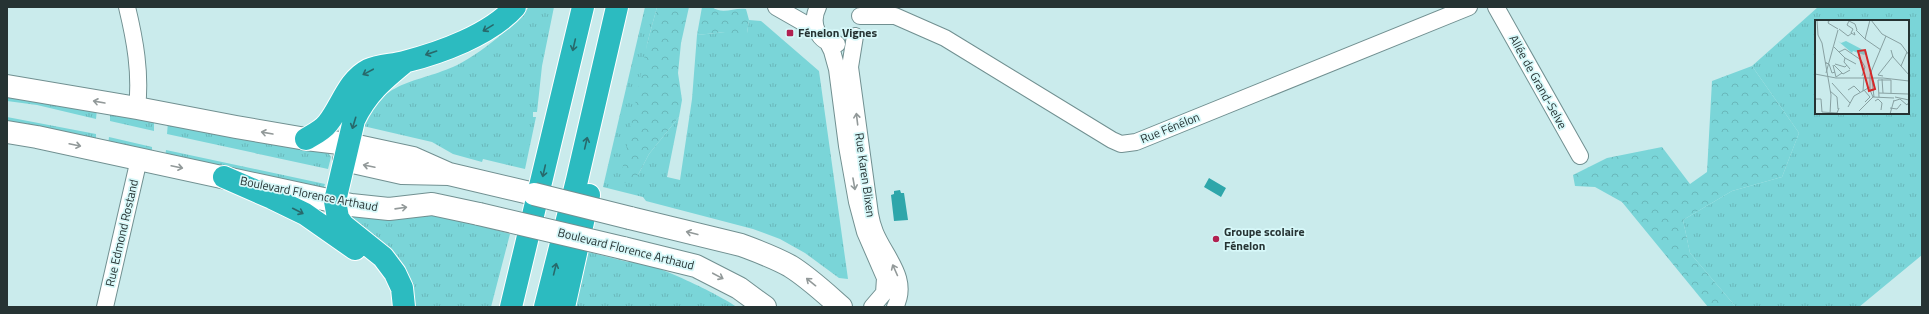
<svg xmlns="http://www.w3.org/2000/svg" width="1929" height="314" font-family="'Titillium Web',sans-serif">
<defs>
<pattern id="grass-tufts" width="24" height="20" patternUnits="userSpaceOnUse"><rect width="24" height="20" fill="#7ad5d8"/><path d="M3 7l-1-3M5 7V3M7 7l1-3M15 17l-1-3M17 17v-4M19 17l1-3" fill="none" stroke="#69b7ba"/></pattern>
<pattern id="forest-crowns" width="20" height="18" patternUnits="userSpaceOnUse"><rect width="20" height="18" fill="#7ad5d8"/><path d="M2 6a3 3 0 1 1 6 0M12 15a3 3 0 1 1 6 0" fill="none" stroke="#69b7ba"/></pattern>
</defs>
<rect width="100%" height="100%" fill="#caebec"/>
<path fill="url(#grass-tufts)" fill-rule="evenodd" d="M529,7H554L542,66L537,112H533V117H536L525,169L483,159L482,162L453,154L432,142L363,126C383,77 421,84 461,63C486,49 510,29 529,7Z
M645,7H657L647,44L638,175L649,154L679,117L667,177L680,180L692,99L697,35L725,32L747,33L749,20L761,21L819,71L848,279L839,278L805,253L780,239L753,229L646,201L643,197L603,187Z
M1818,7H1922V255L1859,307H1736L1690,253L1683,220L1732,191L1782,177L1799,133L1752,66ZM1816,21H1908V113H1816Z
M7,94L97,109L96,119L37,105L7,101Z
M110,111L154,119V131L110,121Z
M7,117L96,134V142L7,125Z
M168,122L327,151L331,157L328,169L167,134Z
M109,137L152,147V155L108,145Z
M166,150L325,184L323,190L165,158Z
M348,212L436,213L510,234L491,307H415L413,297L352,221Z
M588,252L628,262C646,258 720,295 737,307H574Z"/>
<path fill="url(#forest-crowns)" d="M657,7H689L681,43L678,73L682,100L679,117L649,154L638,175L626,183L620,181L647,44Z
M702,7H712C722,15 735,7 746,9L749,20L747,33L736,43L725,32L697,35Z
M1752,66L1799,133L1782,177L1732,191L1683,220L1690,253L1736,307H1708L1622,202L1595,187L1575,186L1573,175L1607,158L1662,147L1690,184L1707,172L1712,81Z"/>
<path fill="#2ea6aa" d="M1209,178L1226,188L1221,197L1204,187Z
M900,190L901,193H904L908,220L894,221L891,195L894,194V191Z"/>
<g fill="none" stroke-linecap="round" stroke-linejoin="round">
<g stroke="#719091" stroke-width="18">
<path id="minor" d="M127,7C135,40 141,73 137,108
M776,7L804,23L814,26
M818,7C810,23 817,43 837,44
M1496,7L1580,156
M860,16H895L945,38L1112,140L1121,144L1136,142L1469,7
M855,36L850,67L870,214C871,220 873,227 875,232C885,257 910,279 895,307
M827,41L832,51L837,69L847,146L857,202L865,232L885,278L884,293L872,307
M105,307L139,159"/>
</g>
<g stroke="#719091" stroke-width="24">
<path id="secondary" d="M7,86L137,108L236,127L306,139L348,144L413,158L449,174
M7,132L37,137L351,205L389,209L432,204L479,214
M344,160L402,173L449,174L534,194
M630,218L741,245C757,251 774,257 790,266C808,277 825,293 841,307
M623,248L696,266L739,288L765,307"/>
</g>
<g stroke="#fff" stroke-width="24">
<path id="motorway" d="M306,139C313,135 323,130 328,123C341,107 348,80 368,70C379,65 393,65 404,62C440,53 490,35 515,7
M224,177L272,198L305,214L355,249
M404,307L402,288L395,273L383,257L343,225L338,218L335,201L354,120C367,93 383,80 405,62
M511,307L583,7
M545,307L577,180L617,7
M564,307L589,195"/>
</g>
<use href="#minor" stroke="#fff" stroke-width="16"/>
<use href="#secondary" stroke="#fff" stroke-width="22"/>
<use href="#motorway" stroke="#2cbbc0" stroke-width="22"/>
<g stroke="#719091" stroke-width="24" stroke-linecap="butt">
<path id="secondary-bridge" d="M534,194L630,218
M479,214L623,248"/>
</g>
<use href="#secondary-bridge" stroke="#fff" stroke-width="22"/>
</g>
<defs><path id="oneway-shaft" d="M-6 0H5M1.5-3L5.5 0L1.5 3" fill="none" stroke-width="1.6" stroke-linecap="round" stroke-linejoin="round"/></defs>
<g stroke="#28696b">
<use href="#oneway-shaft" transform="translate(488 28) rotate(149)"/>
<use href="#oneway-shaft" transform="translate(574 45) rotate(103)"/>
<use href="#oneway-shaft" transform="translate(431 53) rotate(161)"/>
<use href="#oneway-shaft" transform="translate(368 72) rotate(152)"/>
<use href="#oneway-shaft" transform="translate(354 123) rotate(107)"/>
<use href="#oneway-shaft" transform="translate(586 143) rotate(-77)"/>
<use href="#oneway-shaft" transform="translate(544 171) rotate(103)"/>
<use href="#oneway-shaft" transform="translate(298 211) rotate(27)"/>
<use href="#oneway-shaft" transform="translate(555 269) rotate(-76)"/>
</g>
<g stroke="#929999">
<use href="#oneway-shaft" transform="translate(99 102) rotate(-170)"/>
<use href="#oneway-shaft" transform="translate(857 119) rotate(-97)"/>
<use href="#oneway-shaft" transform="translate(267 133) rotate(-170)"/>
<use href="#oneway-shaft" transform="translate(75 145) rotate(12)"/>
<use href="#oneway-shaft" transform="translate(369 166) rotate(-168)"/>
<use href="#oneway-shaft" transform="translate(177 167) rotate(12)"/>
<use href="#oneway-shaft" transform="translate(854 184) rotate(80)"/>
<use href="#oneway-shaft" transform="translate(401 208) rotate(-8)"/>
<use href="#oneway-shaft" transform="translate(692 233) rotate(-166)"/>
<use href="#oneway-shaft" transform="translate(895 270) rotate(-114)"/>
<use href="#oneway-shaft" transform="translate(718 276) rotate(28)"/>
<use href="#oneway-shaft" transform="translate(811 282) rotate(-141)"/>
</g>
<g fill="#b12150" stroke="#d7f8f9" stroke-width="1.5">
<rect x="786" y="29" width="8" height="8" rx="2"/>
<circle cx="1216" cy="239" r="4"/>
</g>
<g text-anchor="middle" stroke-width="3.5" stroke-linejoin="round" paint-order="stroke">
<g font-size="12" font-weight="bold" fill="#263333" stroke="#d7f8f9" text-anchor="start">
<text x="798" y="37">Fénelon Vignes</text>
<text x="1224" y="236">Groupe scolaire<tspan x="1224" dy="14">Fénelon</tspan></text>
</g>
<g font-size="12" fill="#263333" stroke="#d7f8f9">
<text transform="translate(1538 82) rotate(61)" y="4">Allée de Grand-Selve</text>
<text transform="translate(1170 128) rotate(-22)" y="4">Rue Fénélon</text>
<text transform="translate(865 175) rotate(82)" y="4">Rue Karen Blixen</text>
<text transform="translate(309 194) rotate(11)" y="4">Boulevard Florence Arthaud</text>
<text transform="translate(122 233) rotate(-77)" y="4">Rue Edmond Rostand</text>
<text transform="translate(626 249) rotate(14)" y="4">Boulevard Florence Arthaud</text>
</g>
</g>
<g transform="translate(1815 20)">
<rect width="94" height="94" fill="#caebec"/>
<path d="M23,21L26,23L31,21L52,32L49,35L38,31L37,33Z" fill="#7ad5d8"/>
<path fill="none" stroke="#88a1a2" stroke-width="1" d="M2,0L3,15L7,23M9,0L14,1L13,3L23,9M56,0L67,14L86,24L94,35M24,9L33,16L37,13M41,10L50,19M39,12L40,15L36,13L38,9L32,5L34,1L40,4L42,10M50,19L55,0M50,19L66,30M7,23L16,75L15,94M19,27L30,38L29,42L35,49M76,30L78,37L94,55M24,32L30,29L46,40L50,47L47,56M30,38L41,44M13,44L12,43H10H12L13,44H14L17,53L20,52M20,44L30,47L32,45M18,45L21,57L27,53M19,45L28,54L35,50M86,46L92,32M56,52L71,16M11,53L23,10M0,54L21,58H68L94,61M68,56L63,55L78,36M67,59L68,73M17,63L35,83M33,70L39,66L45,72M49,70L55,77L50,82M15,71L22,77L23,89M48,71L49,57M64,73L93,74M58,77L55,70V54L56,51L59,77M58,77L79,78M64,77L63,60H76V73M80,77L94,80M0,79H6L7,92M60,81L63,79L67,83L66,90M79,81L85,79L92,85L94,82M33,87L39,76L55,67M75,88L82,89L86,84M44,91L59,76M7,92L22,93L24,88M75,94L79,80"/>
<path fill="#d62828" fill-opacity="0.15" stroke="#d62828" stroke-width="2" d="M50,30L60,69L54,71L43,31Z"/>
<rect width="94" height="94" fill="none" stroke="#263333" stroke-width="2"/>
</g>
<rect width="1929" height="314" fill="none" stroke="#263333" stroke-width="16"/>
</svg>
